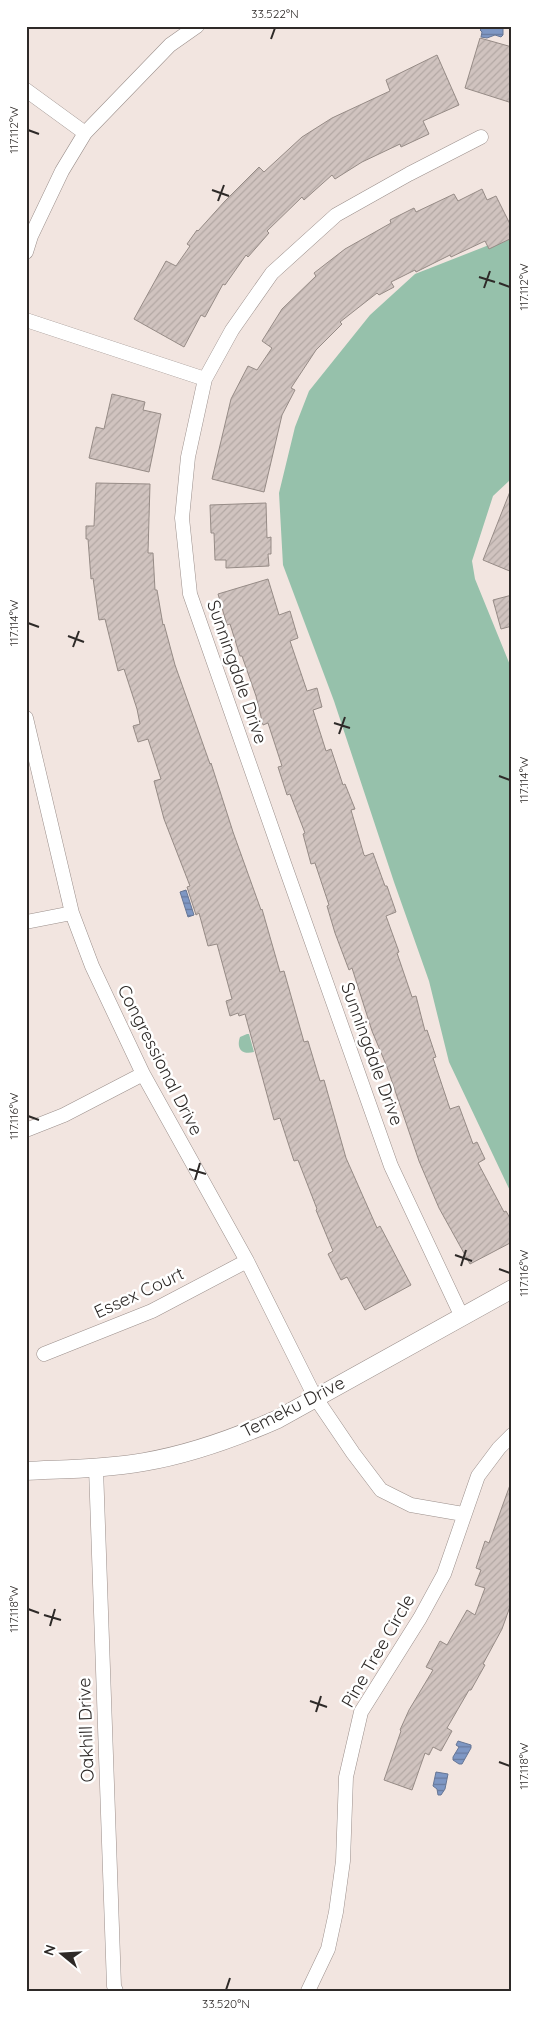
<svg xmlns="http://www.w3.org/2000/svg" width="538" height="2017" font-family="Quicksand,sans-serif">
<defs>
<pattern id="water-rules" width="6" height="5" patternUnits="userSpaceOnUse" patternTransform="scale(1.25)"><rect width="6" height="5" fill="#7e97c4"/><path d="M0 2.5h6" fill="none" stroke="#687b9f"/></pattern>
<pattern id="building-hatch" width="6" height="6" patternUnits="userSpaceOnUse" patternTransform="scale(1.25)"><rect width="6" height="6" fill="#d0c3bf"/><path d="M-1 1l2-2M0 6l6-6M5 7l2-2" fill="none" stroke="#b3a8a4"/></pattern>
</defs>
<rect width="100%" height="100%" fill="#f2e5e0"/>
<path fill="#96c1ab" d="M512,236V478L493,496L472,561L475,579L512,670V1195L449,1062L429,981L394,882L334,701L283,565L279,493L295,427L309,391L370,315L415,274Z
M247,1034H249L254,1052C242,1055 236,1049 240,1037Z"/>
<path fill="url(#water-rules)" stroke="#667695" d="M487,26H503V35L501,37L495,35L487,38L481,37L482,32L480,30L483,27L486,28Z
M186,890L194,915L188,917L180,892Z
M458,1741L471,1745V1748L462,1764H459L453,1760V1757L459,1747L456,1745Z
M436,1772L448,1774L445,1789L441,1795H438L437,1789L433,1786Z"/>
<path fill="url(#building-hatch)" stroke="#968b86" d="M480,38L512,47V103L465,88Z
M437,55L459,105L423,121L429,134L401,147L400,144L362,162L335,179L332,175L304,200L302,197L267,231L269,233L248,257L246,255L225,285L223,284L205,317L201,315L184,347L134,319L166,261L176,266L190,246L187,244L197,230L198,231L225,201L259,167L264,172L302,137L332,118L390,91L386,80Z
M482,189L487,200L496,196L512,228V238L489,249L485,241L451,257L450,255L416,272L415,270L391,282L394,287L379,295L377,293L340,322L342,324L316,350L291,388L295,390L282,415L264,492L212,479L231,399L248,366L257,370L272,348L262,341L282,309L316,276L314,273L345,249L391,223L390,220L414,208L416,212L454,194L458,201Z
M112,394L145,402L143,410L161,414L149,472L89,458L96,427L104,429Z
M96,483L150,484L148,553H153L155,590H157L163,625L164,624L175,665L210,764L211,763L233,832L261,910L262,909L280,972L284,971L304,1042L308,1041L320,1081L324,1080L346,1158L377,1228L380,1226L411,1285L365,1310L347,1277L341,1280L328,1254L333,1251L316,1210L317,1209L298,1160L294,1161L280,1118L274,1120L245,1014L239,1016L238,1013L230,1016L226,1001L232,999L217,944L208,946L199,913L196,915L187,887L190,886L164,819L154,781L161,779L148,739L138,742L133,726L140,724L137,709L124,669L118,671L105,619L99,620L93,578L91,579L88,539H86V526H94Z
M511,489H512V572L483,560Z
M266,503L267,538L271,537V554H268L269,566L226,568V560H215L214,533H211L210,505Z
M268,579L279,615L290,611L298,638L290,641L307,691L317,688L322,707L313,710L326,751L331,749L343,785L345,784L355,809L351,810L364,855L365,856L373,853L385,886H387L396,912L386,916L399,952L397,953L412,997L416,996L425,1031L427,1030L436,1057L433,1058L450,1109L459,1106L473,1144L477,1142L485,1159L478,1163L504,1212L506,1211L512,1222V1242L470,1264L439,1208L419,1161L387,1067L372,1031L352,968L349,970L335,933L327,906L329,905L315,863L311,864L303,834L305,833L290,794L287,795L278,767L282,766L268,723L263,725L256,696L242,656H240L230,624L227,625L218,594Z
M512,595V626L501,629L493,600Z
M510,1485L512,1486V1601L502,1629L483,1664L485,1665L471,1690H469L447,1728L452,1731L441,1751L433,1747L429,1755L425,1753L412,1790L384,1780L401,1731L400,1730L409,1710L433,1670L426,1667L440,1641L447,1645L467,1610L475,1615L485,1588L475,1585L481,1570L476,1568L485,1541L489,1543Z"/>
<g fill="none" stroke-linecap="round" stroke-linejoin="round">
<g stroke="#9b8f8b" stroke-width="15">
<path id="minor" d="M26,90L85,133
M26,252L31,236L62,171L85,133L170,45L197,26
M26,320L205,379
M26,718L72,913L92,966L143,1074L247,1261L315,1397L353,1453L381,1490L411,1505L463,1514
M26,922L72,913
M26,1130L64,1115L143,1074
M462,1317L391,1166L285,866L190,594L182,518L188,457L205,379L232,330L272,273L336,215L409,174L481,137
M44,1354L152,1311L247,1261
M96,1468L114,1986L116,1991
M308,1991L328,1949L336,1912L343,1861L346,1777L361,1712L420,1618L444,1574L478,1476L499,1448L512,1435"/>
</g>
<g stroke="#9b8f8b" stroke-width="19">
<path id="tertiary" d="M26,1471C65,1469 105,1469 144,1462C191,1454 235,1438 278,1419L512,1289"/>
</g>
<use href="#minor" stroke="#fff" stroke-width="14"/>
<use href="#tertiary" stroke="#fff" stroke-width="18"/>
</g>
<path fill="none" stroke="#2e2a28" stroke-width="2" d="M271,39L275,28M28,130L39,134M212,190L229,196M218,201L224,185M479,277L495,282M499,283L510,287M484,288L490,271M28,623L39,627M68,636L84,642M73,647L79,631M334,723L350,728M339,734L345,717M499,776L510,780M28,1116L39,1120M189,1169L206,1174M195,1180L200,1163M455,1255L472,1261M461,1266L466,1250M499,1269L510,1273M28,1609L39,1613M44,1615L61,1620M50,1626L55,1609M310,1701L327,1707M316,1712L321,1696M499,1762L510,1766M226,1990L230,1978"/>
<g text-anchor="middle" stroke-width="5" stroke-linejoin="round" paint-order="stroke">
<g font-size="18" fill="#2e2a28" stroke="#fff">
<text transform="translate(237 672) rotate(71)" y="6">Sunningdale Drive</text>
<text transform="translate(372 1054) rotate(70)" y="6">Sunningdale Drive</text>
<text transform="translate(160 1060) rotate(63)" y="6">Congressional Drive</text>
<text transform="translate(139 1293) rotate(-25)" y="6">Essex Court</text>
<text transform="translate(293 1407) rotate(-27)" y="6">Temeku Drive</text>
<text transform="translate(378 1651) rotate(-60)" y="6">Pine Tree Circle</text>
<text transform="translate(86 1730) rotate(-92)" y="6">Oakhill Drive</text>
</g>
</g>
<rect width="538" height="2017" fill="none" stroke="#ffffff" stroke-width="55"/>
<g transform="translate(62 1954) rotate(288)" stroke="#ffffff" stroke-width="4" paint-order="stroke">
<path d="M0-4L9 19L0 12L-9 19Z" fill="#2e2a28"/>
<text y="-8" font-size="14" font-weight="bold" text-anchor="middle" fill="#2e2a28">N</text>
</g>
<rect x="28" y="28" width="482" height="1962" fill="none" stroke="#2e2a28" stroke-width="2"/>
<g font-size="12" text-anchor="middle" fill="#2e2a28">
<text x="275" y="18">33.522°N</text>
<text transform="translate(14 130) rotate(-90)" y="4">117.112°W</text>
<text transform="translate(524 287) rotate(-90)" y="4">117.112°W</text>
<text transform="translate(14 623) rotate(-90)" y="4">117.114°W</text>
<text transform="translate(524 780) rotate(-90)" y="4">117.114°W</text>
<text transform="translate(14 1116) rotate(-90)" y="4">117.116°W</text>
<text transform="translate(524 1273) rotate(-90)" y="4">117.116°W</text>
<text transform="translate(14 1609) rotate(-90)" y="4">117.118°W</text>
<text transform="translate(524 1766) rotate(-90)" y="4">117.118°W</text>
<text x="226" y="2008">33.520°N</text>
</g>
</svg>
